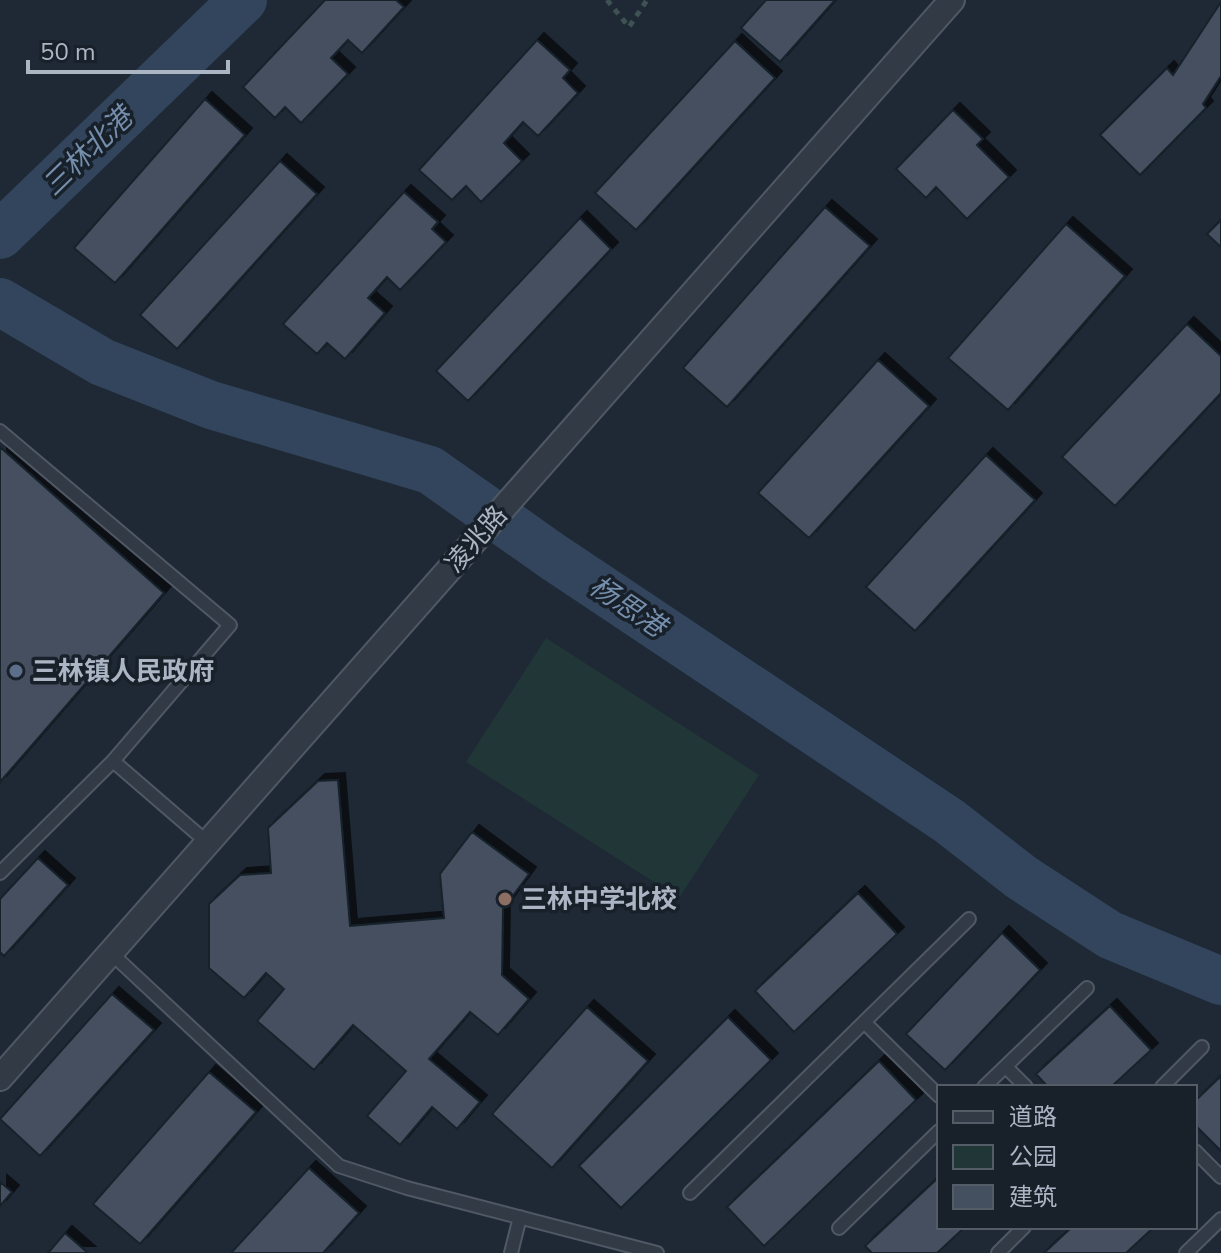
<svg xmlns="http://www.w3.org/2000/svg" width="1221" height="1253" font-family="'Nunito Sans','Noto Sans SC',sans-serif">
<defs>
<filter id="shadow"><feDropShadow dx="7" dy="-7" stdDeviation="0" flood-color="#0009"/></filter>
</defs>
<rect width="100%" height="100%" fill="#1f2935"/>
<path fill="#213637" d="M546,638L759,775L679,898L466,762Z"/>
<g fill="none" stroke-linecap="round" stroke-linejoin="round">
<path stroke="#32455c" stroke-width="48" d="M0,235L243,0
M0,302L102,362L211,405L430,470L552,556L949,821L1021,877L1110,935L1221,981"/>
</g>
<path fill="#44505f" stroke="#19222c" stroke-width="2" filter="url(#shadow)" d="M325,0H396L404,7L362,53L348,40L331,58L348,74L301,123L285,107L275,118L243,87Z
M766,0H835L780,62L741,28Z
M1221,2V76L1203,104L1206,108L1140,175L1100,135L1167,68L1173,75Z
M537,40L570,70L563,78L578,93L538,136L523,122L504,143L522,161L481,202L466,186L452,200L419,170Z
M735,41L775,78L636,230L595,193Z
M205,99L245,135L115,283L74,248Z
M953,110L983,139L977,145L1009,177L967,219L936,187L926,198L896,169Z
M280,161L317,194L177,349L140,315Z
M404,192L438,222L432,229L446,242L400,290L387,277L368,298L385,313L345,359L327,343L317,354L283,324Z
M825,207L870,246L727,407L683,368Z
M580,218L611,249L468,401L436,371Z
M1221,220V247L1207,234Z
M1066,224L1125,276L1008,410L948,358Z
M1187,324L1221,356V393L1115,506L1062,457Z
M878,360L929,406L809,538L758,493Z
M0,447L164,593L0,782Z
M986,455L1035,500L915,631L866,587Z
M338,780L350,926L444,918L440,874L472,832L529,874L503,909L502,975L529,999L498,1035L470,1012L429,1059L480,1102L457,1129L432,1107L400,1145L367,1116L406,1071L353,1025L314,1070L257,1021L284,989L266,973L244,998L209,968V904L240,875L271,873L268,828L318,781Z
M38,858L68,885L4,956L0,952V899Z
M858,893L897,934L794,1032L755,991Z
M1002,933L1040,970L945,1070L906,1034Z
M112,994L154,1030L40,1156L0,1119Z
M1110,1006L1151,1050L1111,1087H1048L1036,1074Z
M587,1007L648,1061L552,1168L492,1114Z
M728,1017L771,1060L621,1208L579,1166Z
M879,1061L916,1100L764,1246L727,1207Z
M209,1072L256,1112L140,1244L93,1204Z
M1221,1076V1151L1195,1125V1101Z
M309,1168L359,1213L323,1253H231Z
M939,1177V1227H965L937,1253H872L865,1246Z
M0,1182L12,1192L0,1206Z
M1072,1227H1154L1126,1253H1044Z
M65,1233L88,1253H48Z"/>
<g fill="none" stroke-linecap="round" stroke-linejoin="round">
<g stroke="#4f5864" stroke-width="16">
<path id="service" d="M0,431L230,625L113,761L0,873
M113,761L208,843
M111,953L339,1166L407,1188L657,1253
M864,1022L939,1096
M1006,1067L1026,1087
M984,1087L1087,988
M1162,1087L1202,1047
M1195,1151L1221,1177
M690,1193L969,919
M839,1228L939,1131
M511,1253L520,1217
M998,1253L1024,1227
M1186,1253L1221,1219"/>
</g>
<g stroke="#4f5864" stroke-width="28">
<path id="minor" d="M0,1078L952,0"/>
</g>
<path stroke="#3e5153" stroke-width="5" stroke-dasharray="6 6" stroke-linecap="butt" d="M607,0L629,27L647,0"/>
<use href="#service" stroke="#323b45" stroke-width="12"/>
<use href="#minor" stroke="#323b45" stroke-width="24"/>
</g>
<circle fill="#5c6f8a" stroke="#18202a" stroke-width="3" cx="16" cy="671" r="8"/>
<circle fill="#8d6e63" stroke="#18202a" stroke-width="3" cx="505" cy="899" r="8"/>
<g text-anchor="middle" stroke-width="7" stroke-linejoin="round" paint-order="stroke">
<g font-size="26" fill="#abb5c3" stroke="#18202a">
<text transform="translate(476 539) rotate(-49)" y="9">凌兆路</text>
</g>
<g font-size="26" font-weight="bold" fill="#abb5c3" stroke="#18202a" text-anchor="start">
<text x="32" y="680">三林镇人民政府</text>
<text x="521" y="908">三林中学北校</text>
</g>
<g font-size="28" font-style="italic" fill="#748eac" stroke="#18202a">
<text transform="translate(87 151) rotate(-44)" y="10">三林北港</text>
<text transform="translate(628 606) rotate(34)" y="10">杨思港</text>
</g>
</g>
<rect x="937" y="1085" width="260" height="144" fill="#18202a" stroke="#535c67" stroke-width="2"/>
<rect x="953" y="1111" width="40" height="12" fill="#323b45" stroke="#535c67" stroke-width="2"/>
<text x="1009" y="1125" font-size="24" fill="#abb5c3">道路</text>
<rect x="953" y="1145" width="40" height="24" fill="#213637" stroke="#535c67" stroke-width="2"/>
<text x="1009" y="1165" font-size="24" fill="#abb5c3">公园</text>
<rect x="953" y="1185" width="40" height="24" fill="#44505f" stroke="#535c67" stroke-width="2"/>
<text x="1009" y="1205" font-size="24" fill="#abb5c3">建筑</text>
<path d="M28 60v12h200v-12" fill="none" stroke="#abb5c3" stroke-width="4"/>
<text x="40" y="60" font-size="24" fill="#abb5c3" stroke="#18202a" stroke-width="6" paint-order="stroke">50 m</text>
</svg>
